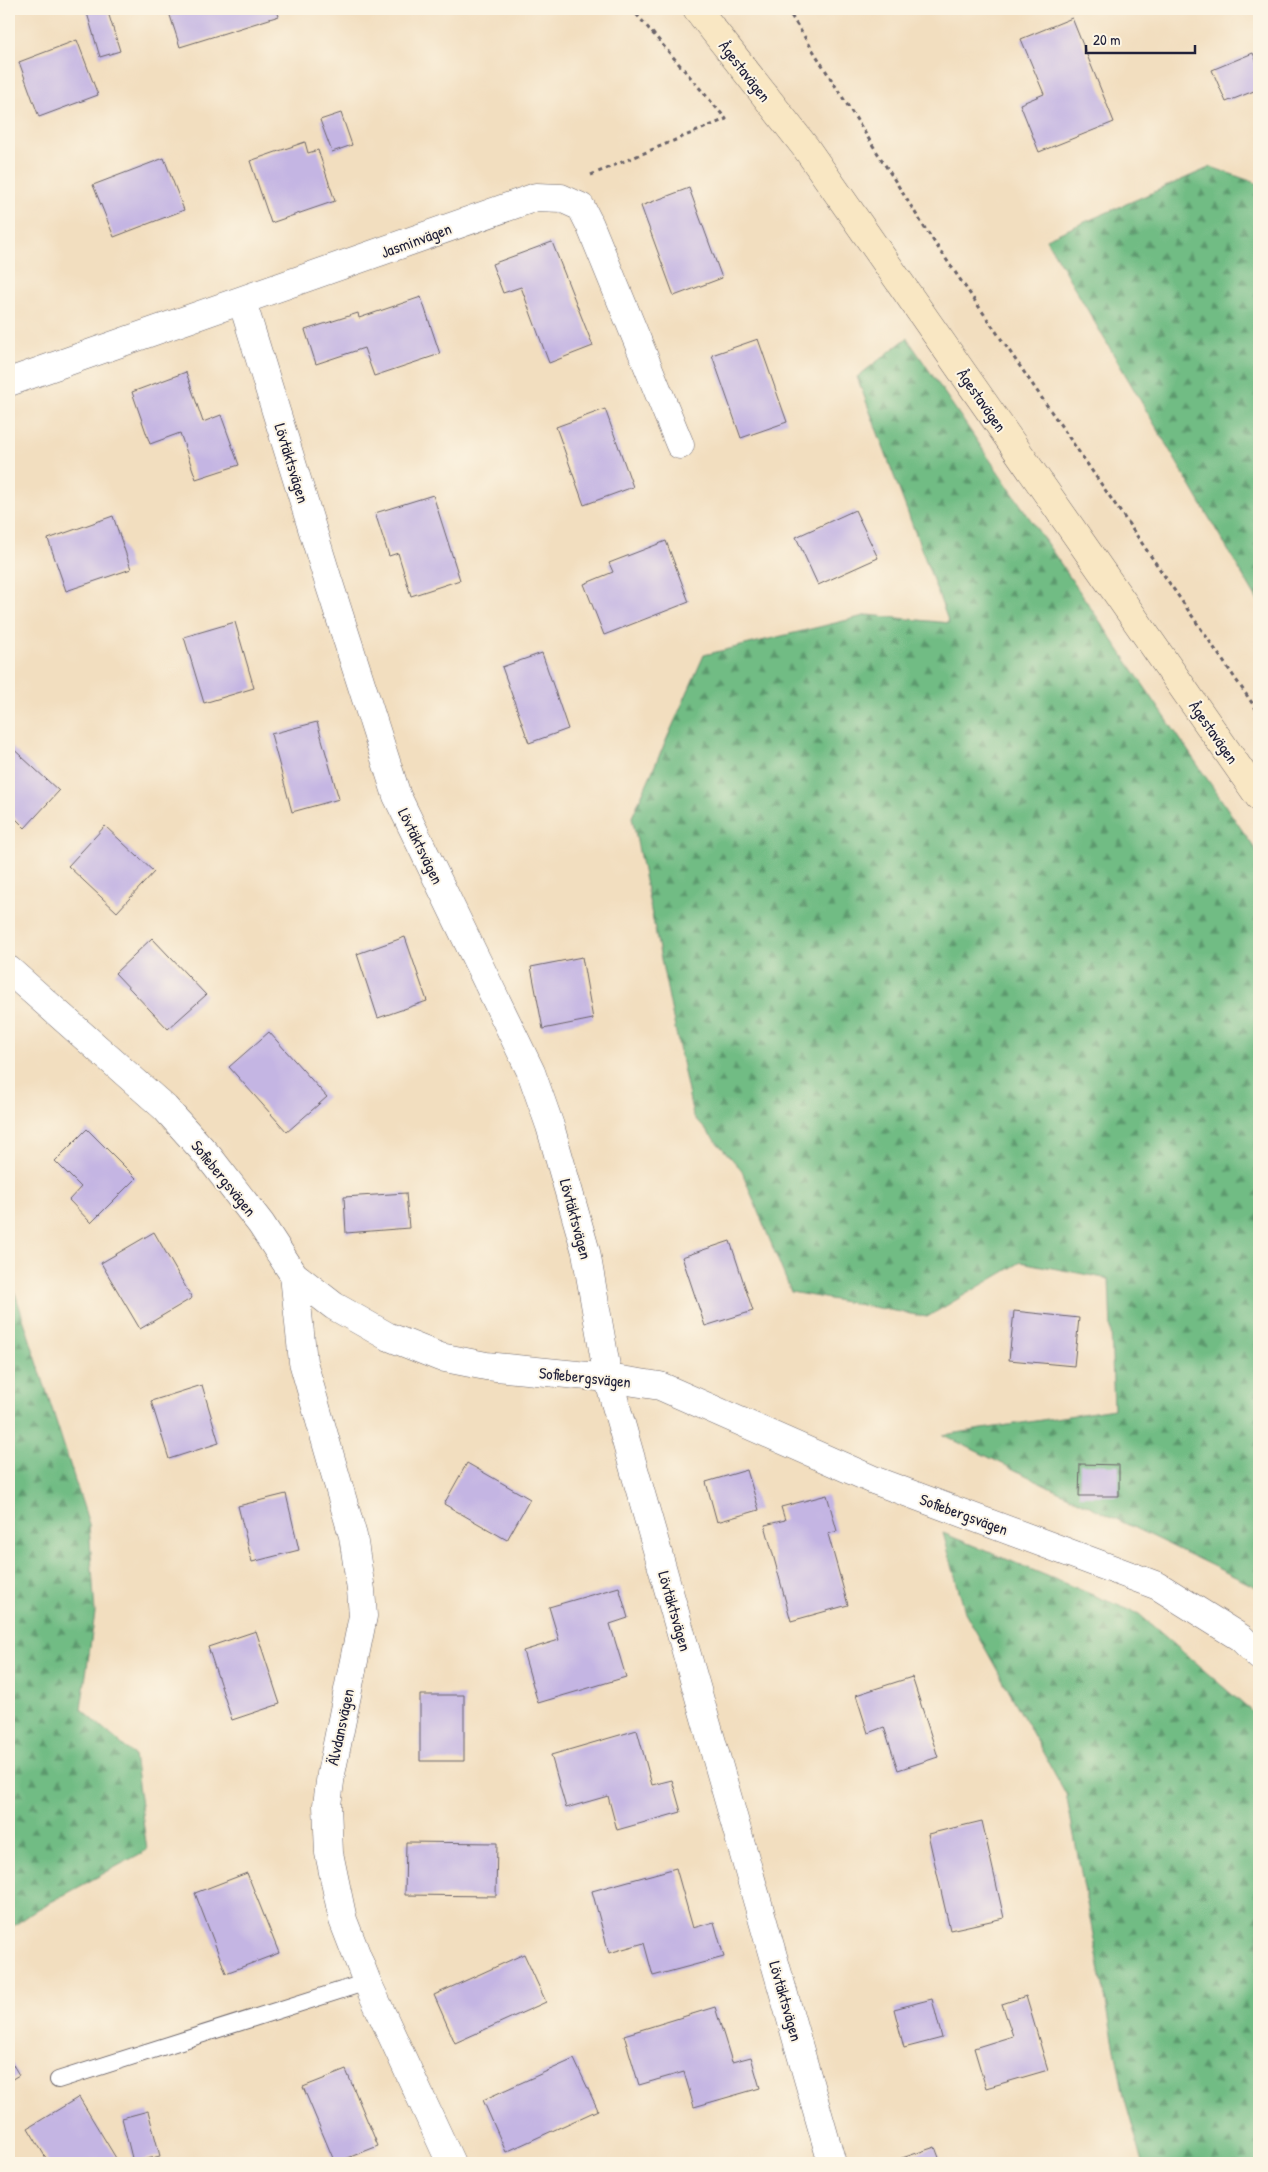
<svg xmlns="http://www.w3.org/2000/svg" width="1268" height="2172" font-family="'Patrick Hand',sans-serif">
<defs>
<pattern id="forest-firs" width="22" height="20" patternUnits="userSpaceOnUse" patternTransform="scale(1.25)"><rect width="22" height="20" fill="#71bc84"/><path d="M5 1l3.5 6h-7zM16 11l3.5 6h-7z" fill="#5c986d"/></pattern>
</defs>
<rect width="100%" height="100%" fill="#fcf5e5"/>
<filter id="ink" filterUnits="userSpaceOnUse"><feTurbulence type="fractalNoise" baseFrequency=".02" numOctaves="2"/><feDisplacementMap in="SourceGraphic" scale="10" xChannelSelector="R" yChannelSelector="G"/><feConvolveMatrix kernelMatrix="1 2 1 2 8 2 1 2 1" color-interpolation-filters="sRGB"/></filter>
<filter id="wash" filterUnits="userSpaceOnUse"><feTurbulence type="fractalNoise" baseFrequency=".0096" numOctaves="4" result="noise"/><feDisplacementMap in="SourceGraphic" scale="20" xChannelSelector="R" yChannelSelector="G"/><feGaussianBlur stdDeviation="1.12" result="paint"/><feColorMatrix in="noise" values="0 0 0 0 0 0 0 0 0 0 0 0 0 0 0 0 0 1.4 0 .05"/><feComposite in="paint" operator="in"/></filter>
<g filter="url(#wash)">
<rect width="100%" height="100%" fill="#f2debf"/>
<path fill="url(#forest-firs)" stroke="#4a6f60" d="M1211,167L1259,184V603L1046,239Z
M907,338L1259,855V1591L1256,1587L943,1435L1114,1409L1109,1279L1021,1262L927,1317L791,1292L741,1169L693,1116L632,817L704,655L868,615L949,623L857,377Z
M9,1286L15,1293L89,1524L95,1613L81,1709L134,1755L147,1850L38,1909L9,1929Z
M943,1533L1139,1614L1259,1718V2163H1143L1124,2096L1066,1794L965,1612Z"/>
<g id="blocks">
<path fill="#c4b5e3" d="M100,9H107L120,51L100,57L87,13Z
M168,9H276L279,16L180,47Z
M1072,18L1114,122L1039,152L1020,104L1044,94L1021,39Z
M77,40L98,95L39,117L19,62Z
M1253,53L1259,67V89L1226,102L1212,70Z
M341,113L352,145L332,152L320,120Z
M305,142L308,153L318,150L335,201L271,223L250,161Z
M164,158L184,210L114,237L93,185Z
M689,188L722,278L674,296L641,206Z
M552,242L593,346L549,363L521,287L503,293L492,264Z
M421,297L440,354L374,376L364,348L316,364L305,330L358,313L359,318Z
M758,339L787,422L741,438L712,355Z
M186,372L203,422L221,415L239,465L196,479L180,433L150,444L132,392Z
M605,409L633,487L584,505L556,427Z
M433,495L460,580L411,596L398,553L389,556L375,513Z
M855,510L878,558L818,585L796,537Z
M113,516L131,569L66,591L48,539Z
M666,541L689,602L604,635L584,584L613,572L609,563Z
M235,622L254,688L204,703L184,637Z
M542,653L568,729L529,743L502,667Z
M317,722L339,799L292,812L271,734Z
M9,745L59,791L25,828L9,812Z
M105,826L154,872L117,912L68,866Z
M405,937L427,1001L378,1018L357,954Z
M152,938L206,995L168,1029L115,973Z
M582,957L593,1019L543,1029L531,967Z
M269,1032L327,1097L287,1132L229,1067Z
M87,1129L136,1178L91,1223L69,1200L81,1187L55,1161Z
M406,1193L409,1228L346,1233L344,1197Z
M154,1232L192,1298L140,1329L101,1263Z
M730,1241L753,1311L705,1326L682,1257Z
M1014,1311L1079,1318L1074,1366L1009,1360Z
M202,1385L219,1443L169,1459L151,1401Z
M467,1463L530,1499L507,1540L444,1504Z
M1080,1464L1119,1465V1496H1079Z
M747,1470L759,1510L717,1522L706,1482Z
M286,1494L299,1550L252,1562L238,1506Z
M827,1495L837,1531L828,1534L848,1605L791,1621L765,1525L785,1520L781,1507Z
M619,1587L628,1618L610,1624L626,1677L538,1703L523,1651L559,1640L549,1607Z
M256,1631L280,1704L232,1720L208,1647Z
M912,1677L938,1757L898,1770L884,1727L868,1733L856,1695Z
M420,1695H464V1761H420Z
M637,1730L652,1785L672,1780L681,1812L617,1830L608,1796L566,1808L551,1755Z
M982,1821L1004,1918L950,1930L928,1834Z
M406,1842L497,1843L496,1896L405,1895Z
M676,1868L693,1928L714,1922L724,1957L653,1976L644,1943L609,1953L592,1891Z
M247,1873L279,1953L226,1973L195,1893Z
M524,1954L546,2002L455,2043L434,1995Z
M1026,1996L1048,2070L986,2088L974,2048L1013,2036L1002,2004Z
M932,1999L942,2038L904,2048L894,2009Z
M715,2007L732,2062L751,2057L760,2088L694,2107L684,2072L639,2085L624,2035Z
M9,2058L19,2075L9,2081Z
M574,2059L598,2110L506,2152L483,2100Z
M346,2070L378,2146L335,2163L303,2087Z
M79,2097L119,2163H49L28,2128Z
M148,2111L160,2156L133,2162L122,2118Z
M935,2147L941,2163H887Z"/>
</g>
</g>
<g filter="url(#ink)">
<use href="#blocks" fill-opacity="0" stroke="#6b6469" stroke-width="1"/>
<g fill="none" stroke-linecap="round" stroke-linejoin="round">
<g stroke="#6b6469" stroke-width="18">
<path id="service" d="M58,2080L367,1982"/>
</g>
<g stroke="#6b6469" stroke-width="29">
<path id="minor" d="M242,301L328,580L397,796L531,1072L550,1126L586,1252L608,1378L832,2163
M9,382L536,197L561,198L581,207L590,225L680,445
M9,970L165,1108L209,1157L261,1224L294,1275L334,1306L387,1336L440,1357L486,1366L608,1378L660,1386L876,1481L1158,1586L1241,1638L1259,1656
M294,1275L303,1362L353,1536L361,1590L363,1616L331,1774L327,1805L329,1853L343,1920L367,1982L451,2163"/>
</g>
<g stroke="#6b6469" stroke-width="29">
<path id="secondary" d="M697,9L806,148L1259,797"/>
</g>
<path stroke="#6b6469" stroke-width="3" stroke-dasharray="4 4" stroke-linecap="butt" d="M787,9L926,230L1259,713
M591,175L726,119L632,9"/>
<use href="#service" stroke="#fff" stroke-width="16"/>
<use href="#minor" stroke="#fff" stroke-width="28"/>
<use href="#secondary" stroke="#f9e7c3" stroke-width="28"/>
</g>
</g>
<g text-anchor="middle" stroke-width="4" stroke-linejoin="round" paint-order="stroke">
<g font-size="16" fill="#22223b" stroke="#fcf5e5">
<text transform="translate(745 71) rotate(52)" y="6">Ågestavägen</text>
<text transform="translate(416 240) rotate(-20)" y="6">Jasminvägen</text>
<text transform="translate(982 400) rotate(55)" y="6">Ågestavägen</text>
<text transform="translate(292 463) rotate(73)" y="6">Lövtäktsvägen</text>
<text transform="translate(1214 732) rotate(55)" y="6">Ågestavägen</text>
<text transform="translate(421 846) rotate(64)" y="6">Lövtäktsvägen</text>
<text transform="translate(224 1178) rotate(51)" y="6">Sofiebergsvägen</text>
<text transform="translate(576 1219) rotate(75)" y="6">Lövtäktsvägen</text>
<text transform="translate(585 1377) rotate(6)" y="6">Sofiebergsvägen</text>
<text transform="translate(964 1514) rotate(20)" y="6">Sofiebergsvägen</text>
<text transform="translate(675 1611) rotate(74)" y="6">Lövtäktsvägen</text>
<text transform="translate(340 1727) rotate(-78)" y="6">Älvdansvägen</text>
<text transform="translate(786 2001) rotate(74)" y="6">Lövtäktsvägen</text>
</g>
</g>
<rect width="1268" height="2172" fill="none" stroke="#fcf5e5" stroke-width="30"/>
<path d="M1086 45v8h109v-8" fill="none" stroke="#22223b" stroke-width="2.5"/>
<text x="1093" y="45" font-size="15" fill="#22223b" stroke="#fcf5e5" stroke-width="4" paint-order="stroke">20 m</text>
</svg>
